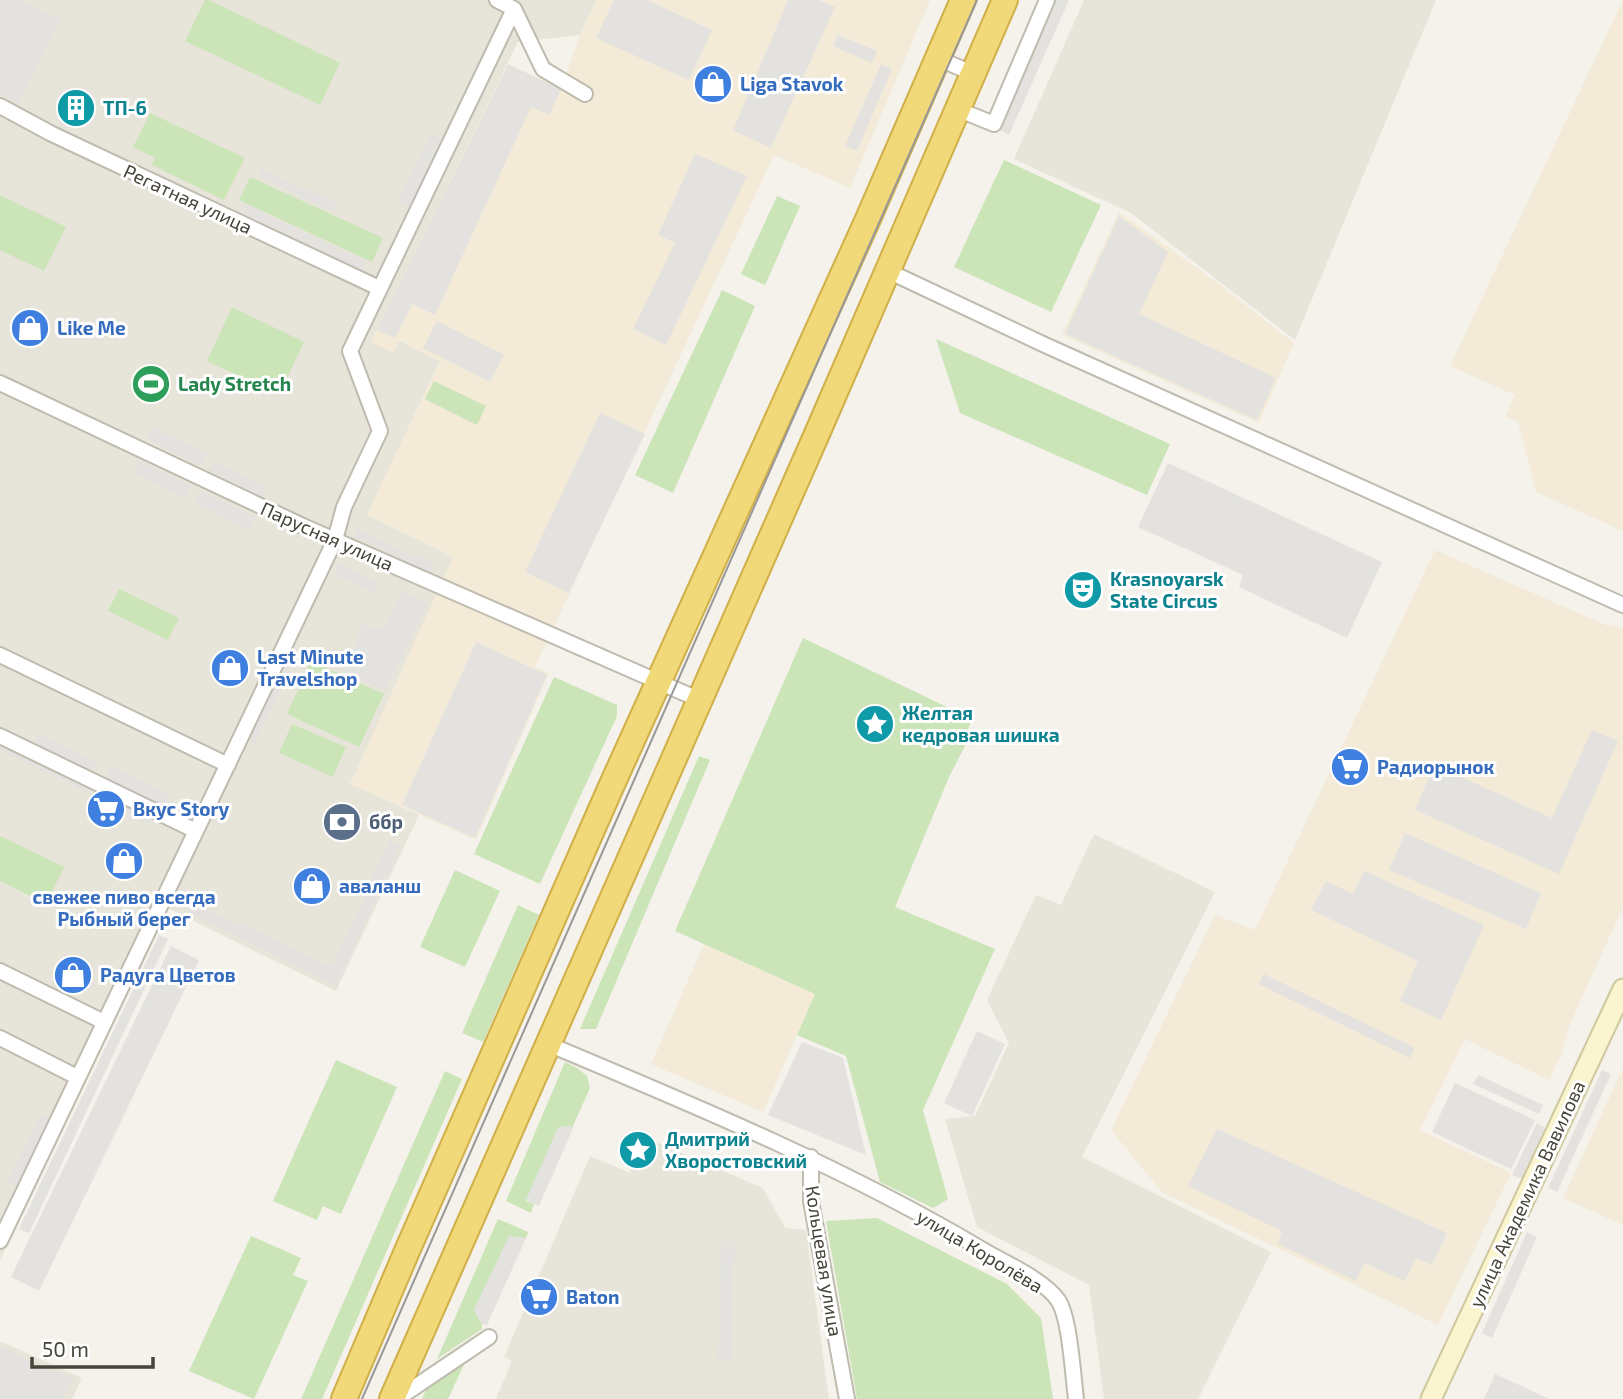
<svg xmlns="http://www.w3.org/2000/svg" width="1623" height="1399" font-family="'Exo 2',sans-serif">
<rect width="100%" height="100%" fill="#f4f2eb"/>
<path fill="#e7e5d9" d="M0,0H596L580,35L518,42L371,342L399,340L440,361L367,515L454,557L351,784L419,815L336,991L169,909L0,1260Z
M1084,0H1436L1295,340L1131,213L1014,159Z
M1094,834L1215,892L1082,1157L1271,1252L1198,1399H1104L1089,1285L977,1227L945,1119L975,1116L1009,1043L987,1000L1036,895L1061,905Z
M644,1137L763,1188L785,1228L806,1230L829,1399H496L512,1361L504,1357L590,1156L630,1173L632,1164Z
M0,1341L82,1378L72,1399H0Z"/>
<path fill="#f3ebd8" d="M596,0H930L850,188L774,155L535,667L549,673L476,840L350,784L453,557L367,515L440,361L400,340L394,353L371,342L508,64L561,89L580,35Z
M1623,0V531L1536,492L1518,422L1505,417L1515,395L1450,366Z
M1119,212L1218,283L1294,343L1259,423L1062,335Z
M1435,550L1608,626L1610,624L1623,629V907L1570,1024L1561,1055L1549,1080L1465,1039L1420,1130L1511,1173L1438,1325L1163,1193L1111,1130L1215,915L1255,930Z
M704,944L815,994L763,1112L651,1064Z
M1623,1068V1225L1563,1198Z"/>
<path fill="#cbe4b8" d="M205,0H209L340,63L320,105L185,41Z
M150,113L245,158L224,200L152,165L155,158L133,147Z
M1004,160L1101,205L1051,312L954,267Z
M250,177L383,238L372,262L239,200Z
M0,195L66,227L44,271L0,250Z
M777,196L800,206L765,285L741,274Z
M722,290L755,306L673,493L635,475Z
M232,307L304,342L279,395L207,361Z
M936,339L1170,444L1147,495L960,413Z
M434,381L486,406L477,425L425,399Z
M119,589L179,618L168,640L108,611Z
M803,638L972,719L963,743L966,744L949,777L895,907L995,949L923,1110L948,1199L933,1208L880,1182L846,1056L797,1035L815,994L675,931Z
M311,661L384,694L359,747L287,714Z
M554,677L617,705V716L540,884L474,854Z
M292,724L346,747L333,777L279,753Z
M699,756L710,760L596,1029H580Z
M0,836L64,867L46,904L0,881Z
M455,870L500,891L465,967L420,947Z
M518,905L539,915L483,1042L462,1033Z
M336,1060L397,1087L341,1214L323,1206L317,1220L273,1201Z
M565,1062L577,1068L587,1076L590,1088L573,1126L526,1201L534,1204L531,1213L506,1201Z
M445,1071L462,1079L322,1399H301Z
M877,1218L1007,1284L1041,1318L1053,1399H857L826,1221Z
M498,1219L528,1232L526,1238L509,1237L474,1310L482,1324V1329L437,1359Z
M251,1236L301,1258L293,1275L308,1281L254,1399L189,1371Z
M465,1362L448,1399H422L428,1385Z"/>
<path fill="#e3e2df" d="M0,0H22L60,19L17,105L0,92Z
M614,0H647L712,30L689,80L596,38Z
M788,0H819L835,7L771,148L733,130Z
M1057,0H1069L1009,135L1000,130Z
M838,35L877,51L872,63L833,46Z
M508,64L561,89L549,115L531,107L435,315L412,304L395,338L377,330Z
M881,64L892,69L857,151L845,146Z
M432,133L443,139L409,208L398,202Z
M695,154L747,176L666,345L633,329L675,243L658,235Z
M262,168L337,204L333,212L258,176Z
M244,204L366,262L362,270L240,213Z
M1119,216L1168,252L1139,314L1276,378L1257,420L1065,334Z
M437,321L504,355L490,382L423,348Z
M600,413L645,434L569,593L525,572Z
M152,428L206,454L200,465L147,439Z
M214,460L267,486L262,497L209,471Z
M138,461L192,487L186,498L133,472Z
M1168,463L1382,562L1347,638L1239,587L1243,575L1138,527Z
M201,491L255,517L249,529L196,502Z
M358,529L435,565L431,574L354,537Z
M338,563L380,582L375,593L333,575Z
M401,591L427,602L386,691L342,672L364,623L383,631Z
M476,642L547,675L475,838L402,805Z
M280,666L289,671L255,744L246,739Z
M1592,730L1618,741L1559,874L1415,810L1434,765L1552,818Z
M39,734L98,763L93,772L34,743Z
M0,740L154,816L150,824L0,750Z
M111,766L170,796L164,808L105,778Z
M1405,833L1541,893L1526,929L1389,870Z
M390,840L401,845L337,985L188,913L193,902L332,967Z
M1364,871L1484,925L1441,1020L1400,1001L1418,961L1311,910L1326,881L1353,894Z
M159,935L168,939L29,1233L19,1229Z
M171,946L199,960L39,1291L11,1277Z
M1264,974L1415,1048L1410,1058L1259,984Z
M977,1031L1005,1044L972,1116L944,1103Z
M802,1042L843,1058L866,1155L768,1115Z
M1602,1070L1611,1074L1557,1192L1548,1188Z
M1478,1075L1543,1105L1539,1114L1473,1084Z
M1455,1083L1535,1120L1511,1169L1432,1132Z
M39,1114L49,1119L17,1187L7,1183Z
M1537,1123L1546,1128L1522,1179L1512,1175Z
M574,1126L539,1206L526,1200L558,1127Z
M1217,1129L1447,1233L1432,1265L1416,1258L1405,1281L1364,1263L1356,1281L1278,1244L1282,1231L1188,1186Z
M1527,1232L1537,1237L1492,1338L1482,1333Z
M509,1236L526,1238L487,1325L482,1324L474,1310Z
M721,1241L735,1242L731,1360H718Z
M0,1346L74,1380L64,1399H0Z
M1495,1374L1550,1399H1484Z"/>
<g fill="none" stroke-linecap="round" stroke-linejoin="round">
<g stroke="#bfbbae" stroke-width="18">
<path id="street" d="M497,0L514,9L543,69L585,94
M937,58L972,73
M0,106L52,134L379,288
M957,109L994,124L1047,0
M888,271L1045,345L1623,605
M0,383L305,527L700,700
M0,655L228,765
M0,736L196,831
M0,971L104,1022
M0,1038L77,1077
M548,1044C696,1106 845,1168 983,1250C1005,1263 1044,1280 1058,1300C1070,1318 1073,1376 1076,1399
M811,1157V1201L847,1399
M0,1241L335,540L344,507L380,431L350,351L514,9
M397,1399L489,1337"/>
</g>
<g stroke="#cfc89e" stroke-width="23">
<path id="secondary" d="M1431,1399L1623,989"/>
</g>
<g stroke="#d0af49" stroke-width="28">
<path id="highway" d="M344,1399L407,1251L610,789L868,219L963,0
M392,1399L816,436L1005,0"/>
</g>
<use href="#street" stroke="#fff" stroke-width="14"/>
<use href="#secondary" stroke="#faf5cf" stroke-width="19"/>
<use href="#highway" stroke="#f1d879" stroke-width="24"/>
<path stroke="#989898" stroke-width="2" d="M362,1399L977,0"/>
</g>
<defs>
<g id="shop-disc" transform="scale(2.0125)"><circle r="9.5" fill="#3f7fe0" stroke="#fff"/><path d="M-5-2.5h2.3a2.7 3.5 0 0 1 5.4 0H5L5.5 6h-11ZM-1.5-2.5h3a1.5 2.3 0 0 0-3 0Z" fill="#fff"/></g>
<g id="building-disc" transform="scale(2.0125)"><circle r="9.5" fill="#0f9aa8" stroke="#fff"/><path d="M-4-6H4V6H1V3H-1V6H-4ZM-2.5-4.3h1.7v1.8h-1.7ZM.8-4.3h1.7v1.8H.8ZM-2.5-1h1.7V.8h-1.7ZM.8-1h1.7V.8H.8Z" fill="#fff"/></g>
<g id="stadium-disc" transform="scale(2.0125)"><circle r="9.5" fill="#2e9e5b" stroke="#fff"/><path d="M0-5a6.5 5 0 1 0 0 10a6.5 5 0 1 0 0-10ZM-3.5-1.8h7v3.6h-7Z" fill="#fff"/></g>
<g id="theatre-disc" transform="scale(2.0125)"><circle r="9.5" fill="#0f9aa8" stroke="#fff"/><path d="M-5-5.5Q0-4 5-5.5V0Q5 5 0 6Q-5 5-5 0ZM-3.3-2.5H-1v1.5H-3.3ZM1-2.5H3.3v1.5H1ZM-2.8 1Q0 5.5 2.8 1Z" fill="#fff"/></g>
<g id="sight-disc" transform="scale(2.0125)"><circle r="9.5" fill="#0f9aa8" stroke="#fff"/><path d="M0-6L1.8-2.2L6-1.7L2.9 1.2L3.7 5.4L0 3.3L-3.7 5.4L-2.9 1.2L-6-1.7L-1.8-2.2Z" fill="#fff"/></g>
<g id="supermarket-disc" transform="scale(2.0125)"><circle r="9.5" fill="#3f7fe0" stroke="#fff"/><path d="M-6-5.5h2.5l.6 2H6L4.5 2H-2.5L-4.4-4H-6ZM-1.5 3.2a1.3 1.3 0 1 0 .1 0ZM3 3.2a1.3 1.3 0 1 0 .1 0Z" fill="#fff"/></g>
<g id="bank-disc" transform="scale(2.0125)"><circle r="9.5" fill="#5c6f8a" stroke="#fff"/><path d="M-6-4H6V4H-6ZM0-2.3a2.3 2.3 0 1 0 0 4.6a2.3 2.3 0 1 0 0-4.6Z" fill="#fff"/></g>
</defs>
<g fill-rule="evenodd">
<use href="#shop-disc" x="713" y="84"/>
<use href="#building-disc" x="76" y="108"/>
<use href="#shop-disc" x="30" y="328"/>
<use href="#stadium-disc" x="151" y="384"/>
<use href="#theatre-disc" x="1083" y="590"/>
<use href="#shop-disc" x="230" y="668"/>
<use href="#sight-disc" x="875" y="724"/>
<use href="#supermarket-disc" x="1350" y="767"/>
<use href="#supermarket-disc" x="106" y="809"/>
<use href="#bank-disc" x="342" y="822"/>
<use href="#shop-disc" x="124" y="861"/>
<use href="#shop-disc" x="312" y="886"/>
<use href="#shop-disc" x="73" y="975"/>
<use href="#sight-disc" x="638" y="1150"/>
<use href="#supermarket-disc" x="539" y="1297"/>
</g>
<g text-anchor="middle" stroke-width="6" stroke-linejoin="round" paint-order="stroke">
<g font-size="19" font-weight="bold" fill="#366cbe" stroke="#fff" text-anchor="start">
<text x="740" y="91">Liga Stavok</text>
<text x="57" y="335">Like Me</text>
<text x="257" y="664">Last Minute<tspan x="257" dy="22">Travelshop</tspan></text>
<text x="1377" y="774">Радиорынок</text>
<text x="133" y="816">Вкус Story</text>
<text x="339" y="893">аваланш</text>
<text x="124" y="904" text-anchor="middle">свежее пиво всегда<tspan x="124" dy="22">Рыбный берег</tspan></text>
<text x="100" y="982">Радуга Цветов</text>
<text x="566" y="1304">Baton</text>
</g>
<g font-size="19" font-weight="bold" fill="#0d838f" stroke="#fff" text-anchor="start">
<text x="103" y="115">ТП-6</text>
<text x="1110" y="586">Krasnoyarsk<tspan x="1110" dy="22">State Circus</tspan></text>
<text x="902" y="720">Желтая<tspan x="902" dy="22">кедровая шишка</tspan></text>
<text x="665" y="1146">Дмитрий<tspan x="665" dy="22">Хворостовский</tspan></text>
</g>
<g font-size="19" fill="#474439" stroke="#fff">
<text transform="translate(188 199) rotate(25)" y="7">Регатная улица</text>
<text transform="translate(327 536) rotate(24)" y="7">Парусная улица</text>
<text transform="translate(1527 1194) rotate(-65)" y="7">улица Академика Вавилова</text>
<text transform="translate(980 1251) rotate(31)" y="7">улица Королёва</text>
<text transform="translate(824 1261) rotate(81)" y="7">Кольцевая улица</text>
</g>
<g font-size="19" font-weight="bold" fill="#27864d" stroke="#fff" text-anchor="start">
<text x="178" y="391">Lady Stretch</text>
</g>
<g font-size="19" font-weight="bold" fill="#4e5e75" stroke="#fff" text-anchor="start">
<text x="369" y="829">ббр</text>
</g>
</g>
<path d="M32 1357v10h121v-10" fill="none" stroke="#474439" stroke-width="3.5"/>
<text x="42" y="1357" font-size="21" fill="#474439" stroke="#ffffff" stroke-width="5" paint-order="stroke">50 m</text>
</svg>
